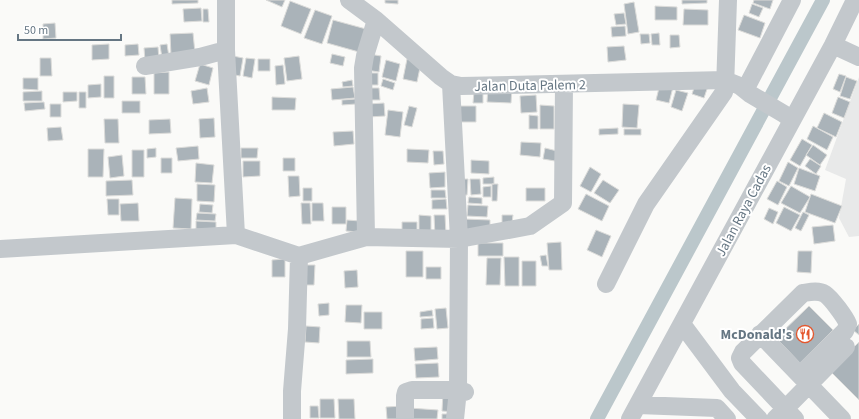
<svg xmlns="http://www.w3.org/2000/svg" width="859" height="419" font-family="'Source Sans 3',sans-serif">
<rect width="100%" height="100%" fill="#fafaf8"/>
<path fill="#e8e9e9" d="M859,77V236L849,237L839,218L846,179L825,170Z"/>
<g fill="none" stroke-linecap="round" stroke-linejoin="round">
<path stroke="#bbc7cb" stroke-width="14" d="M597,419L823,0"/>
</g>
<path fill="#aab3b9" stroke="#dcdcda" d="M172,0H198V3L172,4Z
M266,0H285L282,7Z
M385,0H398V4L385,3Z
M682,0H707V3L682,4Z
M754,0H773L770,9L753,3Z
M290,1L311,9L301,34L281,26Z
M634,2L639,32L628,34L624,4Z
M752,4L763,8L759,17L749,13Z
M655,6L677,7V20H655Z
M201,8L202,21L184,22L183,9Z
M203,9H208L209,22H203Z
M684,9L708,10V25H683Z
M315,10L332,16L322,44L304,38Z
M624,13L626,24L616,25L614,14Z
M744,15L765,23L760,38L738,30Z
M333,20L366,29L359,52L327,43Z
M55,23L56,38L43,39V24Z
M625,26L626,36L612,37L611,27Z
M193,33L195,53L171,55L170,34Z
M659,33L660,45H652L651,34Z
M640,34H649L650,43L641,44Z
M670,35H679L680,47L670,48Z
M109,44V59L92,60V45Z
M138,44L139,55L125,56V45Z
M167,44L169,57L162,58L160,45Z
M624,46L626,60L608,62L607,47Z
M158,47L159,60L145,61L144,48Z
M332,54L345,57L343,66L330,63Z
M369,54L381,56L379,72L366,70Z
M233,56L243,58L240,76L230,74Z
M299,56L302,79L287,81L284,58Z
M40,58H51L52,76H40Z
M246,58L255,59L252,78L243,76Z
M258,59H270V71H258Z
M407,59L421,63L417,82L403,79Z
M386,60L400,64L396,81L382,77Z
M200,64L213,68L209,85L195,81Z
M283,65L285,84L276,85L275,66Z
M169,72V94H154V73Z
M366,73H378V85H365Z
M839,74L846,76L840,92L833,89Z
M104,76H114V98H104Z
M132,77H145L146,94H132Z
M846,77L857,81L850,99L840,96Z
M23,78H38V90L23,89Z
M383,79L395,83L393,90L381,86Z
M352,80L353,86L343,87L342,82Z
M696,82L708,86L704,98L692,94Z
M101,84V97L88,98V85Z
M660,84L673,87L669,103L656,100Z
M488,86L512,87L511,103L487,102Z
M353,87L355,98L332,100L331,89Z
M207,88L209,102L193,104L191,91Z
M365,88H379L380,100H365Z
M676,90L688,93L682,111L671,107Z
M42,91V101H23V92Z
M474,91H483V103H473Z
M63,92H77V101L63,102Z
M79,92H86V108H79Z
M536,95L537,112L521,113L520,96Z
M272,97L296,98L295,110H272Z
M838,97L850,102L844,118L832,113Z
M356,99V104L342,105V100Z
M122,101H140V113H122Z
M44,102L45,109L25,111L24,103Z
M384,103L385,116L368,117V104Z
M50,104H61V117H50Z
M623,104L639,105L637,128L622,127Z
M540,105L554,106V129H540Z
M409,106L417,108L412,127L404,125Z
M459,106H476V122H459Z
M388,110L403,112L400,137L385,135Z
M824,113L842,122L836,137L817,128Z
M529,115L538,116V129H529Z
M214,118L215,137L200,138L199,119Z
M104,119H118L119,143H105Z
M170,119L171,133L149,134V120Z
M813,126L833,137L827,150L807,139Z
M61,127L63,140L48,141L47,128Z
M618,128V134L599,135V129Z
M624,129H641V135H624Z
M353,131L354,144L334,146L333,132Z
M802,139L812,145L800,166L790,160Z
M521,142L541,143L540,157L520,155Z
M813,145L827,155L820,165L806,155Z
M198,146L199,159L178,161L176,148Z
M156,148V157L147,158V149Z
M241,148H258L257,158H241Z
M545,148L557,151L555,161L543,159Z
M88,149H104L103,177H88Z
M407,149L429,150L428,163L407,162Z
M132,150H144V177H132Z
M433,151H443L444,164L434,165Z
M122,155L124,176L110,178L108,157Z
M161,158H172V173H161Z
M283,158H295V171H283Z
M810,159L821,166L816,174L805,166Z
M471,160L489,161V174L471,173Z
M243,161H260V176L243,177Z
M788,162L798,168L789,186L779,181Z
M196,163L214,165L212,183L195,182Z
M590,167L601,174L591,192L580,186Z
M799,168L820,176L815,191L794,184Z
M445,172V187L430,188L429,173Z
M288,176H299L300,196L289,197Z
M494,177V184H483V178Z
M463,179H468L467,195H462Z
M470,179H480L481,194L471,195Z
M132,180L133,195L106,196V181Z
M603,180L619,190L610,203L594,193Z
M777,181L787,187L778,205L767,199Z
M197,184L215,185L214,202L197,201Z
M492,184H498L497,201H492Z
M491,186V197H483V187Z
M791,186L810,197L800,213L781,203Z
M303,188H312V201H303Z
M526,188H545V201H526Z
M431,190H445L446,198H431Z
M586,194L609,206L602,221L578,209Z
M811,194L842,206L835,223L805,212Z
M469,197L482,198V204L468,203Z
M175,198L192,199L191,229L173,228Z
M107,199H119V215H108Z
M446,199L447,209H432V200Z
M138,203L139,221H121L120,204Z
M301,203H310L311,224H302Z
M312,203H323L324,221H312Z
M200,204L213,205L212,213L199,212Z
M468,205L488,206L487,217L467,216Z
M332,207H346V224H332Z
M784,207L800,215L791,231L776,223Z
M769,208L778,212L773,224L764,219Z
M803,212L809,215L801,231L795,228Z
M197,213L216,214L215,221L196,220Z
M419,215L431,216V235H419Z
M434,215H445L446,235L435,236Z
M502,215H513L512,223H502Z
M464,219L490,220V231L464,230Z
M347,220L360,221L359,232L346,231Z
M196,221L216,222V230L196,229Z
M402,222H417V231H402Z
M833,225L835,241L814,244L812,227Z
M596,230L611,236L602,257L587,250Z
M561,242L562,270H549L547,243Z
M478,243H503V256H478Z
M406,251H423V277H406Z
M798,251H812L811,273L797,272Z
M546,255L548,266H542L540,256Z
M504,257H519V286H505Z
M487,258H501L500,285H486Z
M285,259V277H272V260Z
M522,261H536V286H522Z
M304,265H315L314,285H304Z
M426,267H441V279H426Z
M357,270L358,287L345,288L344,271Z
M329,303V315L319,316L318,304Z
M346,305H362L361,323L345,322Z
M809,306L833,330L800,363L776,338Z
M446,308L448,328L437,329L435,309Z
M432,310L433,316L420,317V312Z
M364,312H382V329H364Z
M433,318L434,328L421,329V319Z
M859,324V335L853,330Z
M306,326L320,327L319,343L305,342Z
M347,341H370L371,357H347Z
M859,342V400L830,371Z
M437,347L438,359L415,361L414,348Z
M373,359V373L346,374V360Z
M438,363L439,377L416,378L415,364Z
M443,392H455L454,412L442,411Z
M320,399H334L335,418H320Z
M338,399H354L355,419H339Z
M310,406H318L319,418H310Z
M403,406V419H387L386,407Z
M409,408L438,410L437,419H408Z
M442,414H450V419H442Z"/>
<g fill="none" stroke-linecap="round" stroke-linejoin="round">
<path stroke="#c3c8cc" stroke-width="18" d="M226,0V50L236,235
M349,0L376,20L441,77L451,84L461,86L725,80L740,86L750,94L784,114L792,120
M833,45L859,57
M145,66L200,57L226,50
M451,84L459,239L458,390L465,392
M745,90L792,0
M366,237L363,68L365,56L376,20
M0,249L236,235L299,256L366,237L459,239L530,226L563,203L564,84
M606,284L646,204L724,92L725,88L728,0
M682,324L732,391L759,419
M760,334L842,419
M638,405L717,408L727,419
M292,419V391L297,329L299,256
M405,419V396L406,392L412,390H458L455,419
M630,419L833,45L855,0
M775,419L846,347
M795,419L742,363L740,358L743,352L803,293C810,292 818,290 825,294C832,299 845,317 848,324L845,331L800,375"/>
</g>
<defs>
<g id="restaurant-ring" transform="scale(0.9)"><circle r="9.5" fill="#fff" stroke="#e4572e" stroke-width="1.5"/><path d="M-5-6h1v4h1v-4h1v4h1v-4h1v5L-1.5 .5V6h-2V.5L-5-1ZM5-6V6H3V1.5H1.5Q1.5-4 5-6Z" fill="#e4572e"/></g>
</defs>
<g fill-rule="evenodd">
<use href="#restaurant-ring" x="805" y="334"/>
</g>
<g text-anchor="middle" stroke-width="4" stroke-linejoin="round" paint-order="stroke">
<g font-size="14" fill="#657683" stroke="#fff">
<text transform="translate(530 85) rotate(-1)" y="5">Jalan Duta Palem 2</text>
<text transform="translate(743 210) rotate(-62)" y="5">Jalan Raya Cadas</text>
</g>
<g font-size="14" font-weight="bold" fill="#657683" stroke="#fff" text-anchor="end">
<text x="792" y="339">McDonald's</text>
</g>
</g>
<path d="M18 34v6h103v-6" fill="none" stroke="#657683" stroke-width="2"/>
<text x="24" y="34" font-size="12" fill="#657683" stroke="#ffffff" stroke-width="3" paint-order="stroke">50 m</text>
</svg>
